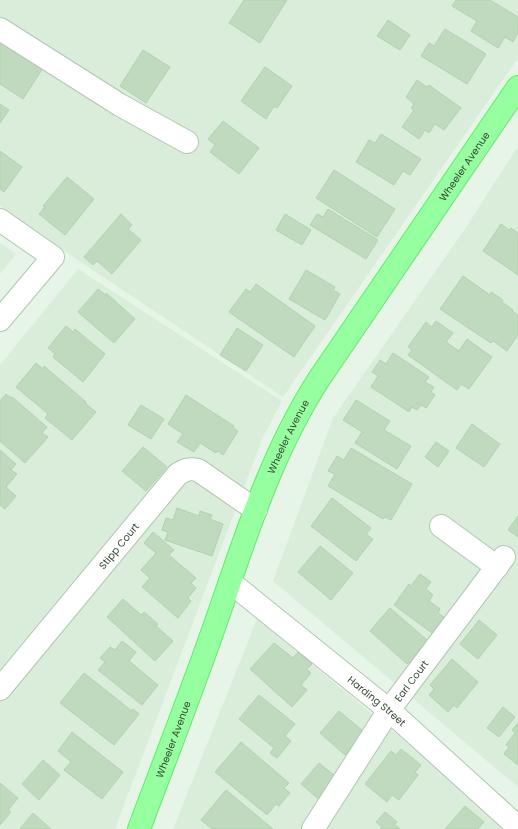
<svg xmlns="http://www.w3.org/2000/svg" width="518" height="829" font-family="Poppins,sans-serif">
<rect width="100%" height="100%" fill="#e7f5e8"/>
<path fill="#d9edda" d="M0,0H518V58L283,397L76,259L0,206Z
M518,146V787L273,581L333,418L465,229Z
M0,243L16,254L0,274Z
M78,269L282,401L263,437L115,829H0V365Z
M257,619L509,827L507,829H173Z"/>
<path fill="#c0dabf" stroke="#afd3af" d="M244,0H287L260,43L229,23Z
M456,0H490L518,17V33L513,42L505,37L498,48L471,31L477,21L452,6Z
M388,20L410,35L400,50L377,36Z
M445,29L486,54L467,84L421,56L429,43L434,46Z
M0,40L43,68L23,99L0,84Z
M143,50L170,67L146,103L120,86Z
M265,67L292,86L277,108L274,106L266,119L241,101Z
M417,80L427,87L429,85L461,108L444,130L435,124L429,133L425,130L419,139L402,127L414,110L411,108L414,104L406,97Z
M0,104L9,110L0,123Z
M223,121L259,148L239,174L210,152L215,145L208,139Z
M381,134L421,159L410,175L403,171L394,185L356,162L369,140L375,143Z
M0,151L22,167L4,192L0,189Z
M334,170L395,209L377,237L316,198Z
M67,177L94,199L65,235L39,214L45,207L43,206Z
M328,209L378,240L366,259L310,225L317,214L323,217Z
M121,214L132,225L128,229L141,240L112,274L97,261L93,265L84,257Z
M285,214L311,230L302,245L276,230Z
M501,224L509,230L511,228L518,233V275L483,251Z
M306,270L335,287L333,290L340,294L325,320L289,299Z
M463,276L490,295L491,292L503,300L502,302L513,310L512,311L518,315V335L507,351L493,341L491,343L440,309Z
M256,284L315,326L294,357L229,312L246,289L250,292Z
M98,289L105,295L106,293L135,319L114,343L78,312Z
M436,321L453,333L446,342L459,351L467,339L492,357L469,389L461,384L457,390L408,355L412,350L408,347L426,322L432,327Z
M66,326L73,332L75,329L105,354L83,382L53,357L55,354L48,348Z
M237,328L263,345L246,371L220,355Z
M393,353L429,377L425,382L434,387L431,392L435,395L426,408L421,405L417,410L412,407L409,412L371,387L378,376L372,372L380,360L386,364Z
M36,363L43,369L44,366L86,402L85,403L96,412L72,440L45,418L48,414L16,387Z
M6,394L11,398L12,397L47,427L42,433L48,437L25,463L0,441V401Z
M186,395L234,426L233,428L238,431L223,455L218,451L216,453L200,443L194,452L177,442L183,434L168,424Z
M356,400L390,421L384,430L411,446L397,469L355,443L362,432L343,420Z
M141,405L164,419L151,439L128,425Z
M472,424L500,444L484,467L456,448Z
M436,442L449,451L438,467L425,457Z
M143,447L167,467L146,491L122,471Z
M351,448L412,484L391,520L385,517L383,519L328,486L335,474L328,471L337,456L344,460Z
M0,450L16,464L11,470L17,474L6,487L16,496L5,509L0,505Z
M332,498L371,528L366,534L373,539L356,561L311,526Z
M177,508L199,516L200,511L212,515L210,519L223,524L212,556L165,540L168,532L162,530L166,518L173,520Z
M518,516V537L508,530Z
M153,532L174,550L169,555L196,578L191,583L196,588L188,598L191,601L178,618L142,587L150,578L141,570L156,553L144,543Z
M320,546L353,573L331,600L298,572Z
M420,574L431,582L426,589L433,595L429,601L440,609L438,613L448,620L436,636L394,605L409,584L411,586Z
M123,599L141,615L144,612L158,624L156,626L173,641L155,661L107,617Z
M390,608L427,640L418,652L422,656L414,666L409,662L407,664L370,631Z
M479,620L497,635L478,659L460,644Z
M122,641L136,652L129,661L158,685L142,705L98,670L105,662L100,658L110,647L115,650Z
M274,643L293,658L298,652L312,664L307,669L311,673L301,685L307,690L292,707L250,669Z
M452,659L478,682L457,708L454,705L448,712L429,695L434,689L430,685Z
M84,673L132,711L133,709L139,714L114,745L60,703Z
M259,695L295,724L285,736L291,741L277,758L270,753L274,748L239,719Z
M503,707L515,717L499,737L487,728Z
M339,711L364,732L345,755L320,733Z
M518,723V765L504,754L509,747L506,745L515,733L512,730Z
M72,732L123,772L102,799L64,770L71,762L58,751Z
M241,742L289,783L284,788L290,793L279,806L276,804L267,815L215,772Z
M401,749L421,765L415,772L418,775L399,800L392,795L387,802L365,784L391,751L396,755Z
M43,760L60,775L39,800L22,784Z
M319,763L340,780L322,802L301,784Z
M0,783L18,798L8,810L11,812L0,825Z
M226,790L273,829H212L201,820Z
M465,806L484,822L478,829H445Z
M385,812L397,822L394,824L400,829H380L382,827L376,822Z
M33,813L51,829H20Z"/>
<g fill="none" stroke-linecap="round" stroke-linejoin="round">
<g stroke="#afc7b0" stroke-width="24">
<g id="minor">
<path d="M0,29L120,105L187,142"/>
<path d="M0,220L53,257L0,320"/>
<path d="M441,526L497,567"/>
<path id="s1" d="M230,582L389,710L518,827"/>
<path id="s2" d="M0,689L178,474C185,470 189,468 198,470L256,510"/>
<path id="s3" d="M313,829L389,710L504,557"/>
</g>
</g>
<g stroke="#5eec67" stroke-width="24">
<g id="major">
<path id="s4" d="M139,829C163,765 188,701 211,636C242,549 268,458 319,379L518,87"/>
</g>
</g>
<use href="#minor" stroke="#fff" stroke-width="22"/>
<use href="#major" stroke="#96ff9f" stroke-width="22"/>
</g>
<g text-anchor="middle" stroke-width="3" stroke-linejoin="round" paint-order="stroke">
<g font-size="10" fill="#364936" stroke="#fff">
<text dy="4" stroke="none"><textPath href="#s4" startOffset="743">Wheeler Avenue</textPath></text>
<text dy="4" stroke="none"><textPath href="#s4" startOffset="420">Wheeler Avenue</textPath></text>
<text dy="4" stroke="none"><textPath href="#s2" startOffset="186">Stipp Court</textPath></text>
<text dy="4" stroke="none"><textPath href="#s3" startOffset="178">Earl Court</textPath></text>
<text dy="4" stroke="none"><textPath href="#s1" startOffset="189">Harding Street</textPath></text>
<text dy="4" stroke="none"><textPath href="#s4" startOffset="96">Wheeler Avenue</textPath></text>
</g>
</g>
</svg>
